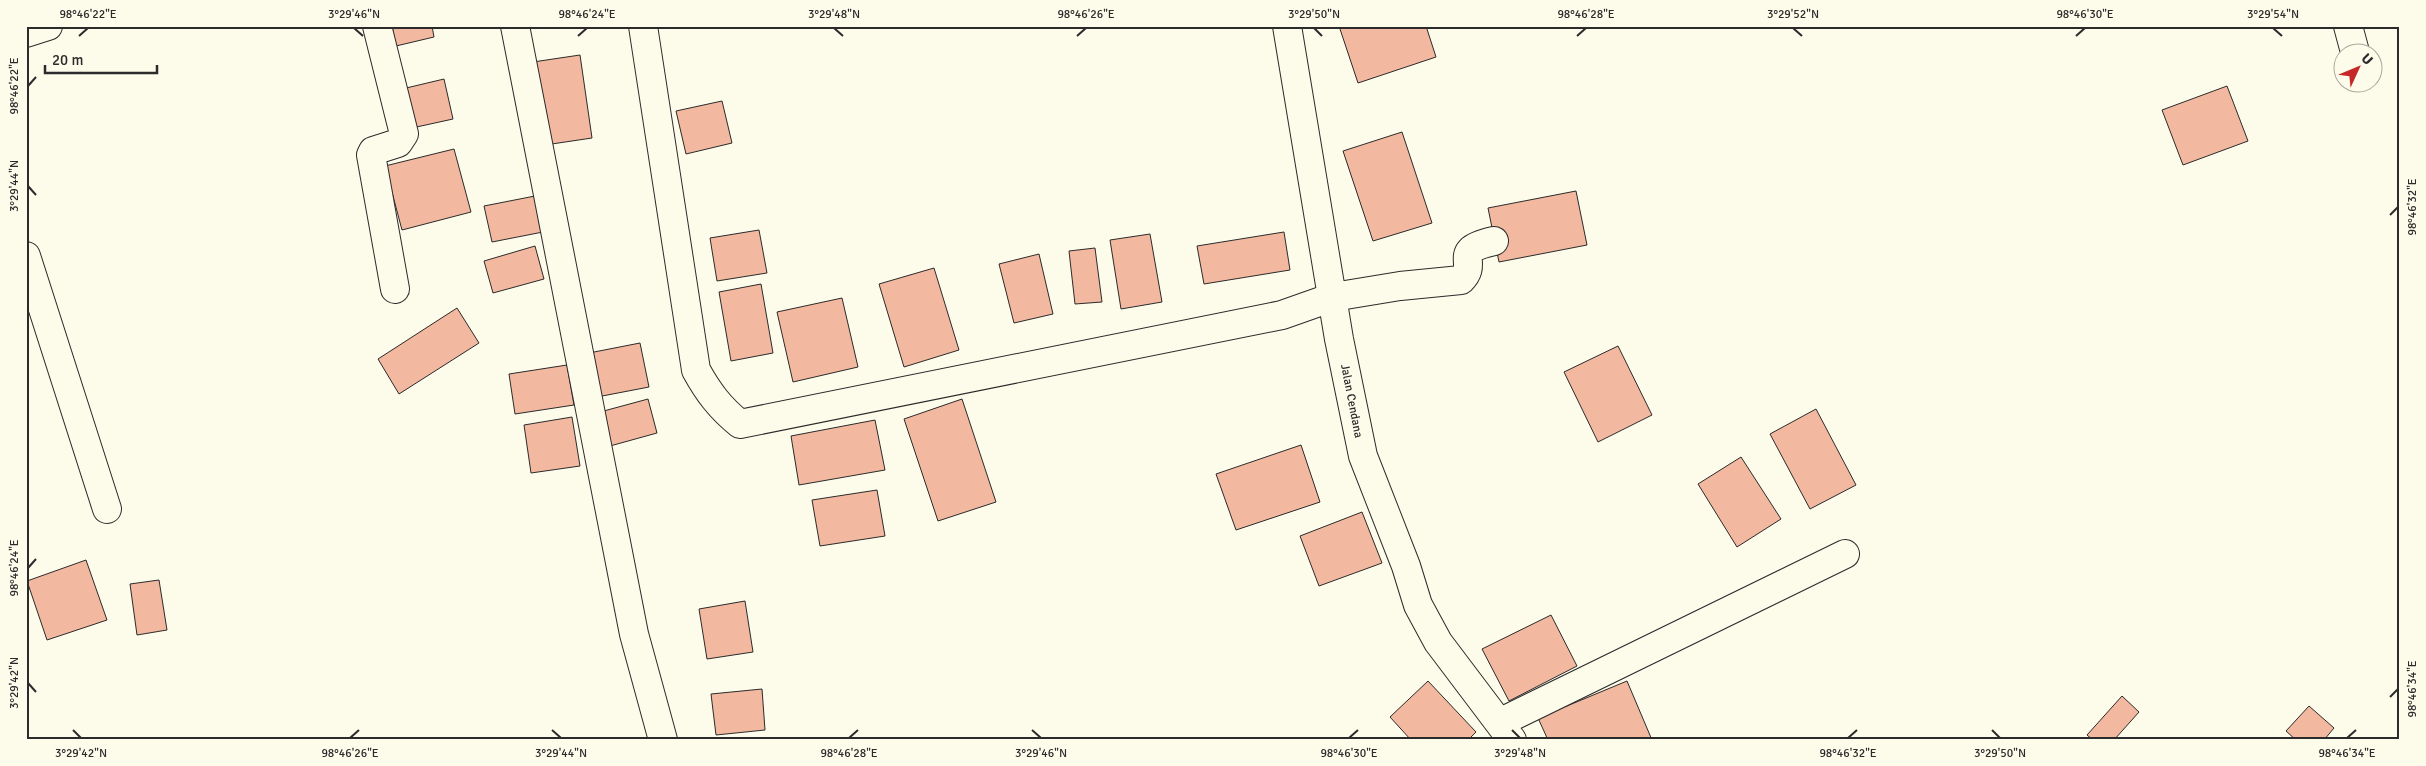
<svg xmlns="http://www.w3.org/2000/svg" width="2426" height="766" font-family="Signika,sans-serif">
<rect width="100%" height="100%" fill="#fdfbea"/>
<path fill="#f2b8a0" stroke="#2b2b2b" d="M392,26H432L434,37L396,46Z
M1339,26H1426L1436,57L1358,83Z
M580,55L592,138L545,145L533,62Z
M444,79L453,119L412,128L402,89Z
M2227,86L2248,141L2183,165L2162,110Z
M722,101L732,143L686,154L676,111Z
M1402,132L1432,223L1373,241L1343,151Z
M454,149L471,212L402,230L385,166Z
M1576,191L1587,245L1499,262L1488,208Z
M535,196L543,232L492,242L484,206Z
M759,230L767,273L717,281L710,238Z
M1284,232L1290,270L1204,284L1197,246Z
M1150,234L1162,302L1121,309L1110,240Z
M535,246L544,279L493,293L484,261Z
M1095,248L1102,302L1075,304L1069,251Z
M1039,254L1053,314L1014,323L999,264Z
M934,268L959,350L904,367L879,284Z
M761,284L773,353L731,361L719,292Z
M842,298L858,367L793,382L777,312Z
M457,308L479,343L399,394L378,359Z
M640,343L649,387L597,397L589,353Z
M1618,346L1652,415L1598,442L1564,372Z
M567,365L574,405L515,414L509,374Z
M648,399L657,433L610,446L600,412Z
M962,399L996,502L938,521L904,419Z
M1816,409L1856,485L1810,509L1770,434Z
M572,417L580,466L531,473L524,425Z
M875,420L885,470L799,485L791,436Z
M1301,445L1320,502L1236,530L1216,474Z
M1741,457L1781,519L1737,547L1698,484Z
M877,490L885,536L820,546L812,500Z
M1362,512L1382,563L1319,586L1300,536Z
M86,560L107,620L47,640L27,581Z
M159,580L167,630L137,635L130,584Z
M745,601L753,652L707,659L699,609Z
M1551,615L1577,666L1509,701L1482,649Z
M1428,681L1476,732L1468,740H1411L1390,717Z
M1627,681L1652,740H1548L1538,718Z
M762,689L765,730L716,735L711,694Z
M2122,696L2139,712L2114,740H2093L2087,735Z
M2309,706L2334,728L2324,740H2296L2286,731Z"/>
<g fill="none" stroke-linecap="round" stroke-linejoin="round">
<g stroke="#2b2b2b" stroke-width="30">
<path id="minor" d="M377,26L404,134L398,143L373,151L371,155L395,289
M515,26L634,634L663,740
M643,26L696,370C708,392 720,408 740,424L1282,315L1333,297L1400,286L1461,280C1480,262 1449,251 1494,241
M1287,26L1339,339L1363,456L1406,566L1418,605L1438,642L1512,740
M2348,26L2355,52
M26,256L107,509
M1501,722L1845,554"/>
</g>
<g stroke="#2b2b2b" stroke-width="30">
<path id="tertiary" d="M26,33L48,26"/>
</g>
<use href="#minor" stroke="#fdfbea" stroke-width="28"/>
<use href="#tertiary" stroke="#fdfbea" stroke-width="28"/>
</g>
<path fill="none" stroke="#2b2b2b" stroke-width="2" d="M354,28L363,36M834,28L843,36M1314,28L1322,36M1793,28L1802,36M2273,28L2282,36M79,36L88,28M578,36L587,28M1077,36L1086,28M1577,36L1586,28M2076,36L2085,28M28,86L36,77M28,186L36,195M2390,215L2398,207M28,568L36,559M28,683L36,692M2390,697L2398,689M73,730L81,738M552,730L561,738M1032,730L1041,738M1512,730L1520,738M1992,730L2000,738M350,738L359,730M849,738L858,730M1349,738L1358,730M1848,738L1857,730M2347,738L2356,730"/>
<g text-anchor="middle" stroke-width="4" stroke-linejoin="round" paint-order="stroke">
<g font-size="12" fill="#2b2b2b" stroke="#fdfbea">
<text transform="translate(1352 401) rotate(79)" y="4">Jalan Cendana</text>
</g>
</g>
<rect width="2426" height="766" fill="none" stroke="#fdfbea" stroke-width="55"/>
<g transform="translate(2358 68) rotate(46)"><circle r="24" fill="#fdfbea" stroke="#a9a89e"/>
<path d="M0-4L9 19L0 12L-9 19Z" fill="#c62828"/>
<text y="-8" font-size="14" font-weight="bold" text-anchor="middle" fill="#2b2b2b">U</text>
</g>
<path d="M45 65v8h112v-8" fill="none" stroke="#2b2b2b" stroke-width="2.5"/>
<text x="52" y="65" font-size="15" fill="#2b2b2b" stroke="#fdfbea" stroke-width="4" paint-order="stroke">20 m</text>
<rect x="28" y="28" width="2370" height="710" fill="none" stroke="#2b2b2b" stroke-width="2"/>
<g font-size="12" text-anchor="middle" fill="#2b2b2b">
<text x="88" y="18">98°46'22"E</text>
<text x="354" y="18">3°29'46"N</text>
<text x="587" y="18">98°46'24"E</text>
<text x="834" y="18">3°29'48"N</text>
<text x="1086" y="18">98°46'26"E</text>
<text x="1314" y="18">3°29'50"N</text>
<text x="1586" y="18">98°46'28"E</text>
<text x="1793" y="18">3°29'52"N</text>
<text x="2085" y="18">98°46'30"E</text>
<text x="2273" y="18">3°29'54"N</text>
<text transform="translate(14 86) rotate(-90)" y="4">98°46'22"E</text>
<text transform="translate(14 186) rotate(-90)" y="4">3°29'44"N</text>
<text transform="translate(2412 207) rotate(-90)" y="4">98°46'32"E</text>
<text transform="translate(14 568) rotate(-90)" y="4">98°46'24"E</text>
<text transform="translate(14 683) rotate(-90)" y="4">3°29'42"N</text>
<text transform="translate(2412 689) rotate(-90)" y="4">98°46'34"E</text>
<text x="81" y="757">3°29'42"N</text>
<text x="350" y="757">98°46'26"E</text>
<text x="561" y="757">3°29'44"N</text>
<text x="849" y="757">98°46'28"E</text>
<text x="1041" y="757">3°29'46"N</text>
<text x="1349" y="757">98°46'30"E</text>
<text x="1520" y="757">3°29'48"N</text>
<text x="1848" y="757">98°46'32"E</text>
<text x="2000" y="757">3°29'50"N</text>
<text x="2347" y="757">98°46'34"E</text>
</g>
</svg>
